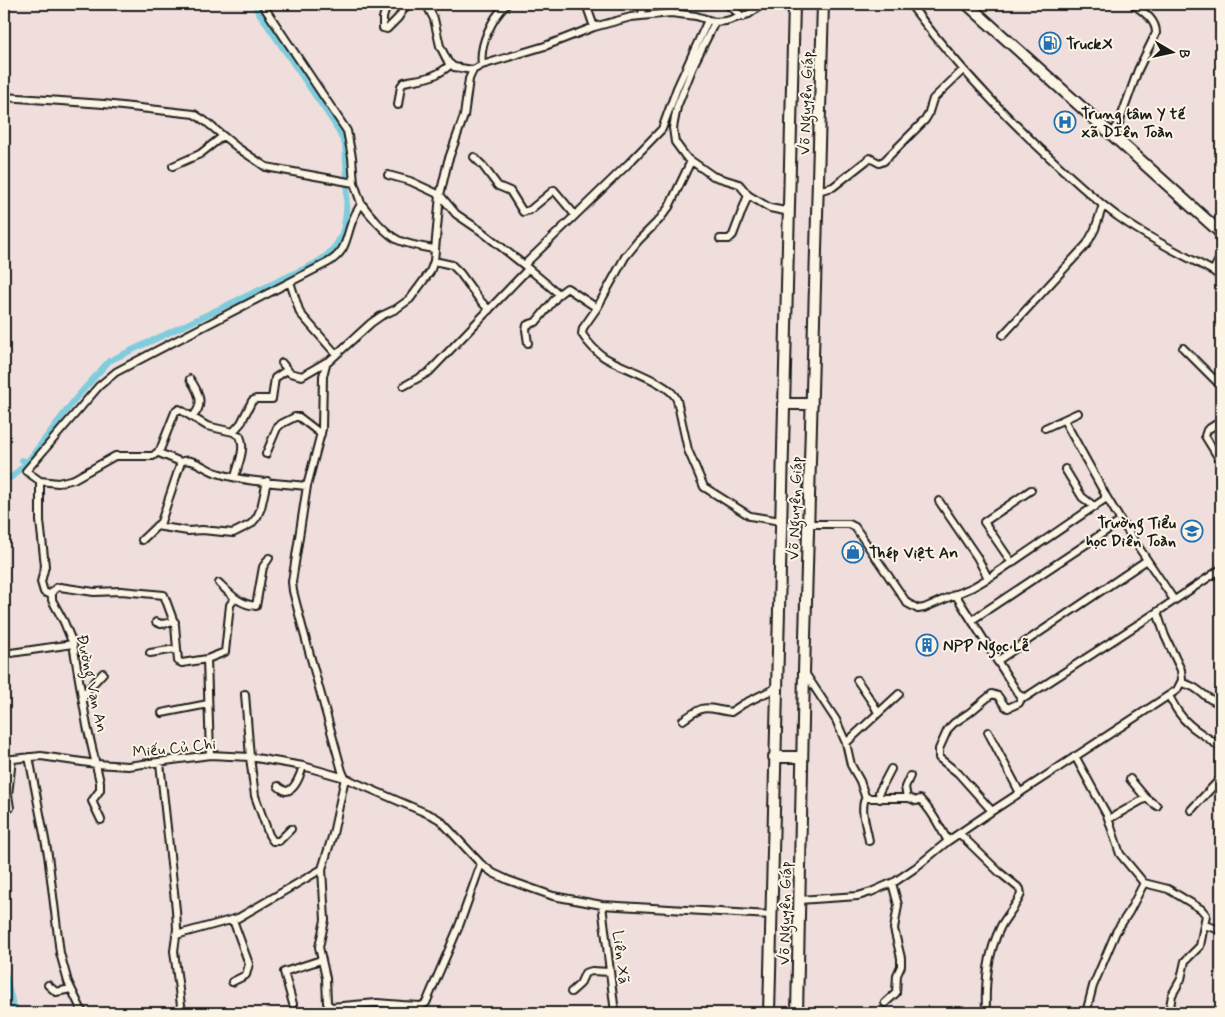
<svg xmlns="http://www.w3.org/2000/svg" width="1225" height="1017" font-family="Mynerve,sans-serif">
<rect width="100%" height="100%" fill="#f0dedd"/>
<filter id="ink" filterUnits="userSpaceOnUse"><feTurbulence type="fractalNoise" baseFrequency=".02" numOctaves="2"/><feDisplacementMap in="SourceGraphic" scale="10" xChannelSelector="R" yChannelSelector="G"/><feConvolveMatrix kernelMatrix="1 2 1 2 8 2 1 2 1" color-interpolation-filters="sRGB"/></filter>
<g filter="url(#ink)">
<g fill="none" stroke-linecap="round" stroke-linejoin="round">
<path stroke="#7fcddc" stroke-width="6" d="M253,4L334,123L345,144L347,179
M27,462L76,398L109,361L314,264C348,245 346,219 347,185
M4,482L13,476L27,462L22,460
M4,969L15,1013"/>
<g stroke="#1c1c1c" stroke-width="10">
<path id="minor" d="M387,4L383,18V28L387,29L398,18L407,4
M426,4L434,19L440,46L448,62L454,67L473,70
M586,4L594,27
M727,4L743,17
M763,4L749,14L726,21L715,22L696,16L671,13L631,17L594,27L545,46L482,65L473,70L469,79L464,116L448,161L440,195L434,261L430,272L410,299L396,309L381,316L371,323L326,364L323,376L322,429L307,486L292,582L293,591L302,626L342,771L345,778L433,816L440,820L481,864L493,873L508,880L553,896L602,905L771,915
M910,4C955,64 1007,119 1062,169C1081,186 1100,204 1120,218C1149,239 1182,254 1213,271L1221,277
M642,15L643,4
M715,22L695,62L677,107L673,128L675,142L686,157L713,176L739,184L748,195L770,208L790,212
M482,65C479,44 492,18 507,4
M4,97L104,104L194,114L205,121L238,148L266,167L354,183
M398,105L401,86L404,82C423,78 434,79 450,65
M1112,134L1119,123L1138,70L1156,33C1156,19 1143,12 1133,4
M474,157L483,166L498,186L510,191L523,212L530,210L554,190L575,215
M173,166L200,154L223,136
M388,175L410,181L440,195L456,214L481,231L524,265L628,164L662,129L677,88L708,20
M817,191L833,187L870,158L879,163L884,161L925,120L928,115L933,99L963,70
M361,203C369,214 386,234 398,240C409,245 422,247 434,249
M720,239H729L733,235L748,195
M434,261L452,265L460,273L479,299L489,310
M524,265L559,294L567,288L597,308L625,257L638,241L659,220L669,207L691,161
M1213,271L1221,256
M290,282L300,313L336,354
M597,308L583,328L582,334C588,343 595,351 604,357C621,368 670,382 677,400L688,450L704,487L750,516L781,521
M1003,335L1087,244L1095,229L1103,205
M528,343L526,330L527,325L536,322L559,294
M1183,348L1221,386
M282,363L290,373L302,376L326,362
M190,379C199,392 205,405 192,417
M404,386L429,372L528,269
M1221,421L1207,430L1205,436L1221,462
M1045,428L1078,413
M233,432L241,423L252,401L256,399H272L275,378L287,370
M159,453L181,462C192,456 206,470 217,473C245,482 278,483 307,486
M266,454L277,428L281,424L295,417H299L321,434
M1065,469L1082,497L1095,507
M235,477C238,464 246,449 240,436L233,432L207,426L179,409L175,412L160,450L153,456H115L74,479L58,483L40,481L26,471L99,386L116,372L156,351L327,263C349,251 345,236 354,217C356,211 360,208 361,203L354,183L352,157L347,131L262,4
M40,481V521L45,566L41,582L44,592L51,595
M1106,496L1121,521
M939,501L977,557L988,578
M809,524H849L855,527L907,603L918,609L924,608L973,587L992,576L1105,499V494L1064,420
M156,526L188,531L202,530L233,533L251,524L257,517L261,508L267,481
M142,540L161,522L181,462
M1012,563L984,522L1031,490
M219,583C230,594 240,605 256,606L263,567L269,558
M955,594L1017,692L1020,696L1026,697L1157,612
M972,620L1121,521L1174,600
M156,622L161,624L175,622
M150,653L176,649
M4,654L73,644
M207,659L225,652L230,605L235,598
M997,661L1147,560
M805,673L836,720L846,743L851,765L860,781L865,796L868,798H909L916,801L920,799C933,812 939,826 948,841
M857,680L874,705L878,713
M1181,683C1201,686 1203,700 1221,703
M245,694L250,757L255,796L269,835L273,841H279L291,829
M82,696L103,673
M1169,696C1175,707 1180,717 1190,725C1200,734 1212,739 1221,749
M162,713L208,704
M683,720C707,703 704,708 731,712L743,704L776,688
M988,732L1020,793
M846,743L899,694
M1075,756L1107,815L1120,854L1144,883L1129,912L1116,932L1093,986L1086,1013
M29,757L48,855L60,953L68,982L83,1013
M4,760L41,756L96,764L128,766L210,755L250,757L303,766L345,778L333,834L322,869L325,920L319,947L326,978L327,1003L331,1007L377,1003L402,1005
M160,763L176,910L177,929L174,951L182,1013
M1130,779L1146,798
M278,786C278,787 285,791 286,791C295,791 301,773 303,766
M866,797C859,808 867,828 869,841
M907,798L905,787L910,776
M880,799L879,792L891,769
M10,808L8,795L12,759
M1191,810L1221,778
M992,811L958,773L939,758V749L948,729L954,723L969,713L992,694L998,696L1005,706L1008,708L1019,703L1022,697
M1109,819L1146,798L1157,806
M101,820L92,801L100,790V782L87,726L73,644L64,622L52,600V592L56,588L60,587L94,592L121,591L164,595L175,625L178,661L182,663L207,659L210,755
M960,834L999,872L1020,889L1021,894C1017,905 1007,915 1001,926C987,954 985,984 986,1013
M1144,883L1168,889L1201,909L1206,915L1200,946L1185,961L1181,979L1172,995L1169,1013
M799,900L858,896L871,892L896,881L915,868L948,841L992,811L1177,690L1182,680L1181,670L1165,636L1157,612L1221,569
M602,905L615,1013
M1204,925L1221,930
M176,935L238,918L322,869
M232,982L246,975L249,964L233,920
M48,985L56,992L71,989
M571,992L580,984L585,973L592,971L610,972
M885,1003L896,993L897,975L901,966V958L894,929L898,905L892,883
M293,1004L284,972L321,960
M399,1013L400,1008L402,1005L421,1006L426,1003L459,926L481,864"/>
</g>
<g stroke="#1c1c1c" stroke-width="14">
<path id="primary" d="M783,404H812
M774,757H802
M769,1013L794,4
M797,1013L804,672L823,4"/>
</g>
<g stroke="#1c1c1c" stroke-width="14">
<path id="trunk" d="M967,4L1221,233"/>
</g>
<use href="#minor" stroke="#fcf5e5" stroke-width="6"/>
<use href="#primary" stroke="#fcf5e5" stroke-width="10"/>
<use href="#trunk" stroke="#fcf5e5" stroke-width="10"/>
</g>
</g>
<defs>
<g id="fuel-ring" transform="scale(1.125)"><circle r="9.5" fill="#fcf5e5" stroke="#1f6fb2" stroke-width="1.5"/><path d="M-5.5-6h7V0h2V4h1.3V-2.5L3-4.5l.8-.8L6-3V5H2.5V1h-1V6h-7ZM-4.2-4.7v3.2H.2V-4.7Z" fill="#1f6fb2"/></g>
<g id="hospital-ring" transform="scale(1.125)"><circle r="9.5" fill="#fcf5e5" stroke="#1f6fb2" stroke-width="1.5"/><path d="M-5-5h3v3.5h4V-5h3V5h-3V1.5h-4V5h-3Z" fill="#1f6fb2"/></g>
<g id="school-ring" transform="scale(1.125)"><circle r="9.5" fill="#fcf5e5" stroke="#1f6fb2" stroke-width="1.5"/><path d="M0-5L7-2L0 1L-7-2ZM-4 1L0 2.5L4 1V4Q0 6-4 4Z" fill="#1f6fb2"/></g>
<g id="shop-ring" transform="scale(1.125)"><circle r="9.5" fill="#fcf5e5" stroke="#1f6fb2" stroke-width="1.5"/><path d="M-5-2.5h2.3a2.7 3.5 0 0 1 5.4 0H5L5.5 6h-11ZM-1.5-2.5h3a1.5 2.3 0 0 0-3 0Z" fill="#1f6fb2"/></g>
<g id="building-ring" transform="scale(1.125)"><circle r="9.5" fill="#fcf5e5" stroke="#1f6fb2" stroke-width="1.5"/><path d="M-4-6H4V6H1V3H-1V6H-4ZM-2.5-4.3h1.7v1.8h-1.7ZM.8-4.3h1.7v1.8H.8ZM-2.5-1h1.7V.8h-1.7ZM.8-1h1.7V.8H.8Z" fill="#1f6fb2"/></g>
</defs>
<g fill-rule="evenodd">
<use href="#fuel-ring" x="1050" y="43"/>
<use href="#hospital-ring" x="1065" y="122"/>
<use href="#school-ring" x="1192" y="531"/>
<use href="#shop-ring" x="853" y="552"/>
<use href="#building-ring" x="927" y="645"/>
</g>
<g text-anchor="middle" stroke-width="4" stroke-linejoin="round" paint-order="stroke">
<g font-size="16" font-weight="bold" fill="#1c1c1c" stroke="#fcf5e5" text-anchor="start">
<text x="1066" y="49">TruckX</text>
<text x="1081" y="119">Trung tâm Y tế<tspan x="1081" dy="18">xã DIên Toàn</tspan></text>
<text x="1176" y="528" text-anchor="end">Trường Tiểu<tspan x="1176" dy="18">học Diên Toàn</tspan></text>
<text x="869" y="558">Thép Việt An</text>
<text x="943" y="651">NPP Ngọc Lễ</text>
</g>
<g font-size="16" fill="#1c1c1c" stroke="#fcf5e5">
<text transform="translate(805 103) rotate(-88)" y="6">Võ Nguyên Giáp</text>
<text transform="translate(794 508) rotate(-88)" y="6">Võ Nguyên Giáp</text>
<text transform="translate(93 683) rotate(78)" y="6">Đường Vạn An</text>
<text transform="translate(174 747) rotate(-6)" y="6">Miếu Củ Chi</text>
<text transform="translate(784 913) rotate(-89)" y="6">Võ Nguyên Giáp</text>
<text transform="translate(622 957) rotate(83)" y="6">Liên Xã</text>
</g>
</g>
<rect width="1225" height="1017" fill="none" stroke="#fcf5e5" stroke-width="20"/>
<rect x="10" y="10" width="1205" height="997" fill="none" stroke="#1c1c1c" stroke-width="2" filter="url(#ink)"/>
<g transform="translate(1172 52) rotate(99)" stroke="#fcf5e5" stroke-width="4" paint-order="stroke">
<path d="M0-4L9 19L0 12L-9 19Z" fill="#1c1c1c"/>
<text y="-8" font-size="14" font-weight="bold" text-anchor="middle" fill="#1c1c1c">B</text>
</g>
</svg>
